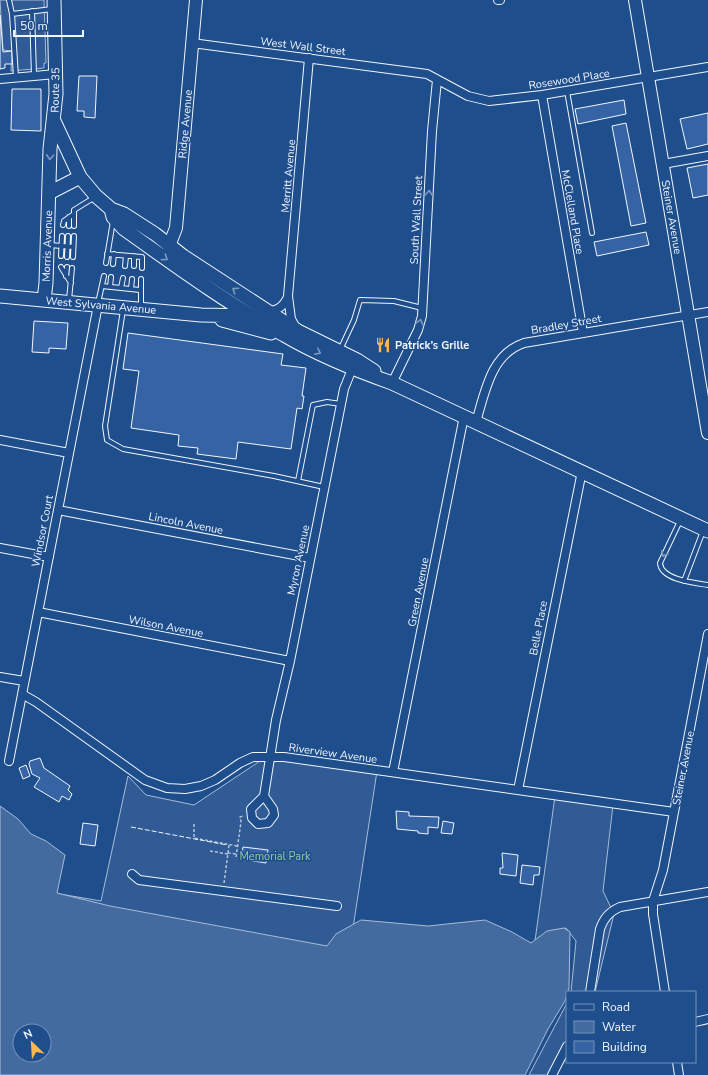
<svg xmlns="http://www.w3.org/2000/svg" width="708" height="1075" font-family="'Nunito Sans',sans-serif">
<rect width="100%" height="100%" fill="#1f4e8c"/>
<path fill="#305b95" stroke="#a8bbd7" d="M0,0H44L46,63H44V68L11,71L12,51L3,50Z
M266,757L377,771L353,928L329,955L109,918L60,894L101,901L128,776L146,795L194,805Z
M555,796L613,805L603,891L614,914L595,992H571L576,941L566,928L547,933L534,948Z
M567,1003V1049L554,1075H529Z"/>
<path fill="#446ba0" stroke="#a8bbd7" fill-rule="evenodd" d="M0,806L18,819L31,834L46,841L65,855L57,893L110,906L327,946L336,934L361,920L428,926L485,920L512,932L531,943L547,931L564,928L570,932L569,988L565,1001L548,1029L525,1075H0ZM20,1031H44V1055H20Z"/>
<path fill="#3563a3" stroke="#f2f6ff" d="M0,15L3,52L12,51V64H5V68L0,69Z
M79,76H97L95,118L84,117V111H77Z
M12,89H41V131L11,130Z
M624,100L626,114L578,124L575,109Z
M708,113V144L687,149L680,119Z
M626,123L646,223L631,226L612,126Z
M708,164V195L693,198L687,168Z
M646,232L649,245L597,256L594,242Z
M34,321L68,323L66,349L49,348V353L32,352Z
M128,333L283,354L281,365L306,368L302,396H304L302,409L297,408L291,449L238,442L236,459L197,454L198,448L178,446L179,435L131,428L139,371L123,369Z
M40,758L44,768L70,786L68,790L72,794L69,800L62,796L59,802L34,787L40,778L32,774L29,764L30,761Z
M26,765L30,776L23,779L19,768Z
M396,811L409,812V816L439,817L438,828L428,827V834L418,833V831L397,829Z
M443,821L454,823L452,834L441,833Z
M83,823L98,825L95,846L80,844Z
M243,847L268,850L266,863L241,859Z
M502,853L518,855L516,876L500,874V868H503Z
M522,865L540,867L539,875H534L533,885L520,883Z"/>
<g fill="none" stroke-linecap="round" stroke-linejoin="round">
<g stroke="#f2f6ff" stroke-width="6">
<path id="lane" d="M9,0L12,14L16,77
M32,11L34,75
M12,14L52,9
M567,91L592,233
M69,217V226
M63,225L64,221L74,214
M74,226V210L95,197
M50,245L73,247
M107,254L142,257V268
M61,256L62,236
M67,257L68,236
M73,257L74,236
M106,263L113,221
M113,264L114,254
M125,266L126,256
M134,266V256
M61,267L71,283
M66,276L67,267
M102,286L140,290
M110,287L111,277
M121,288L123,278
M131,289L132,279
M69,300L72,268
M98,303L104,276
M141,307V279
M123,310L105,426L107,440L123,449L274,476L324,487
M340,350L354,320L360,300L394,301L422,308
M298,481L313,405L327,402L341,404
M680,521L660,563C661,580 695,583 708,585
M684,581L703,531"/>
</g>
<g stroke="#f2f6ff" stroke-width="10">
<path id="street" d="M498,0H500
M192,43L427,74L468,96L489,101L542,95L708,67
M0,79L56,74
M542,95L583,333
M663,164L708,156
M267,312C278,310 283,307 288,297
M296,328L291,319L288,296L309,58
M392,383L418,330L422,316L432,131L437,80
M476,422C485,392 491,354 524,343L708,312
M0,440L69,453
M58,510L310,558
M0,548L49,557
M38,612L290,661
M0,677L24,681
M22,694L36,702L145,780L167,788L185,789L201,786L215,780L240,763L253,757H284L674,812
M9,761L98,305
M393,772L464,416
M518,790L582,471
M264,796L276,720L290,661L344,389L352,369
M264,796L273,809L274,815L268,823L258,824L252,818L251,809Z
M132,874L139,880L337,906
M590,992L600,929C604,918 609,912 620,907L708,892
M665,992L653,914V901L663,870L708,634
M695,1022L708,1019
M677,1062L679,1075
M552,1075L567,1046"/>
</g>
<g stroke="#f2f6ff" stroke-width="14">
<path id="secondary" d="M635,0L708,433
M169,246L176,228L196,0"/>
</g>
<g stroke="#f2f6ff" stroke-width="15">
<path id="primary" d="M54,121L80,177L96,196L111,209L124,214L155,234L183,256L298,331L357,360L374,371
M49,193L80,177
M111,209L113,217L124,229C176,266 228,304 284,335C318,355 355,370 392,383L708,531
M0,296L201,315L251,316
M44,300L46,283L50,149L56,94L54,0
M222,320L271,333"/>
</g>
<path stroke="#b3c4dc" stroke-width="1.5" stroke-dasharray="3 2" stroke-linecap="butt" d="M194,824V838L237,846
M210,851L228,854
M228,853L229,845
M236,857L241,822L240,817L243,816
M224,883L228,853L236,854"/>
<use href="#lane" stroke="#1f4e8c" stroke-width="4"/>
<use href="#street" stroke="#1f4e8c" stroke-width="8"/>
<use href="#secondary" stroke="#1f4e8c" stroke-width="12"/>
<use href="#primary" stroke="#1f4e8c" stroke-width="13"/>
<path stroke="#f2f6ff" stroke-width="1" stroke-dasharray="5 2" stroke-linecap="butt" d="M131,827L227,845"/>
</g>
<defs><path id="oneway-chevron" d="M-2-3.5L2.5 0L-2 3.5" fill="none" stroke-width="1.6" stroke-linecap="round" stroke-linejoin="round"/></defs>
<g stroke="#7e9ac0">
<use href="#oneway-chevron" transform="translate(50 157) rotate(93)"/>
<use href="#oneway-chevron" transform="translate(429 193) rotate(-87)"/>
<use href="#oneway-chevron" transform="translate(165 258) rotate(34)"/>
<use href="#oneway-chevron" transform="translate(235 290) rotate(-146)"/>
<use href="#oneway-chevron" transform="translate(420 322) rotate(-75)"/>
<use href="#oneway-chevron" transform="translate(318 352) rotate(26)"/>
<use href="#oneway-chevron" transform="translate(664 554) rotate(116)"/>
</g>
<defs>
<g id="restaurant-bare" transform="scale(1.2)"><path d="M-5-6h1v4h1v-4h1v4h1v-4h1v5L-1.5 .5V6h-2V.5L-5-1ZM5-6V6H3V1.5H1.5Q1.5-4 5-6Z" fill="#ffb74d" stroke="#1f4e8c" stroke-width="2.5" paint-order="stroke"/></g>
</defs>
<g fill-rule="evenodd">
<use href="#restaurant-bare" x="383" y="345"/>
</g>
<g text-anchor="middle" stroke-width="3" stroke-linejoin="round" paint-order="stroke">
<g font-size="11" fill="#f2f6ff" stroke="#1f4e8c">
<text transform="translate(303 46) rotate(7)" y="4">West Wall Street</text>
<text transform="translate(569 79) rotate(-9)" y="4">Rosewood Place</text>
<text transform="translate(55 90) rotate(-89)" y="4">Route 35</text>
<text transform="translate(185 124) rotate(-85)" y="4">Ridge Avenue</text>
<text transform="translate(288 176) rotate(-85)" y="4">Merritt Avenue</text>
<text transform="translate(573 212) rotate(80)" y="4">McClelland Place</text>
<text transform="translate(672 217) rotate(80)" y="4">Steiner Avenue</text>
<text transform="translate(416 220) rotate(-87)" y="4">South Wall Street</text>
<text transform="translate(47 246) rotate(-88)" y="4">Morris Avenue</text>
<text transform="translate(101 305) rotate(5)" y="4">West Sylvania Avenue</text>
<text transform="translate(566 324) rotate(-10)" y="4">Bradley Street</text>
<text transform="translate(186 523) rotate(11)" y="4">Lincoln Avenue</text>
<text transform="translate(42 531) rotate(-79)" y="4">Windsor Court</text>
<text transform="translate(298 560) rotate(-78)" y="4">Myron Avenue</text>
<text transform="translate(418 592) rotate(-79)" y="4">Green Avenue</text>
<text transform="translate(166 626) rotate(11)" y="4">Wilson Avenue</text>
<text transform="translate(538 628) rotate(-79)" y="4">Belle Place</text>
<text transform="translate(333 753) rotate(8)" y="4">Riverview Avenue</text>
<text transform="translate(683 768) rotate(-79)" y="4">Steiner Avenue</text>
</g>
<g font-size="11" font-weight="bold" fill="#f2f6ff" stroke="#1f4e8c" text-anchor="start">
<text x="395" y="349">Patrick’s Grille</text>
</g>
<g font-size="11" fill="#97c8a6" stroke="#1f4e8c">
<text x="275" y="860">Memorial Park</text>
</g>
</g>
<rect x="566" y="991" width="130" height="72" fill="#1f4e8c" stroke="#7391ba"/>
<rect x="574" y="1004" width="20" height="6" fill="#1f4e8c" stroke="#7391ba"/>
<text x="602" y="1011" font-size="12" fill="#f2f6ff">Road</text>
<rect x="574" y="1021" width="20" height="12" fill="#446ba0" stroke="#7391ba"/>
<text x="602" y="1031" font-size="12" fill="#f2f6ff">Water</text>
<rect x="574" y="1041" width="20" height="12" fill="#3563a3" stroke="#7391ba"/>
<text x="602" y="1051" font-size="12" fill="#f2f6ff">Building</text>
<g transform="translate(32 1043) rotate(335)"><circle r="19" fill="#1f4e8c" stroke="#7391ba"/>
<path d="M0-3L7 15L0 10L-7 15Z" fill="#ffb74d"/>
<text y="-6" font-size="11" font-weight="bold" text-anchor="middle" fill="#f2f6ff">N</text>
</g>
<path d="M14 30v6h69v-6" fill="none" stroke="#f2f6ff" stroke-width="2"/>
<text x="20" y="30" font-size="12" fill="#f2f6ff" stroke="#1f4e8c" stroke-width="3" paint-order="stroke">50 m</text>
</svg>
